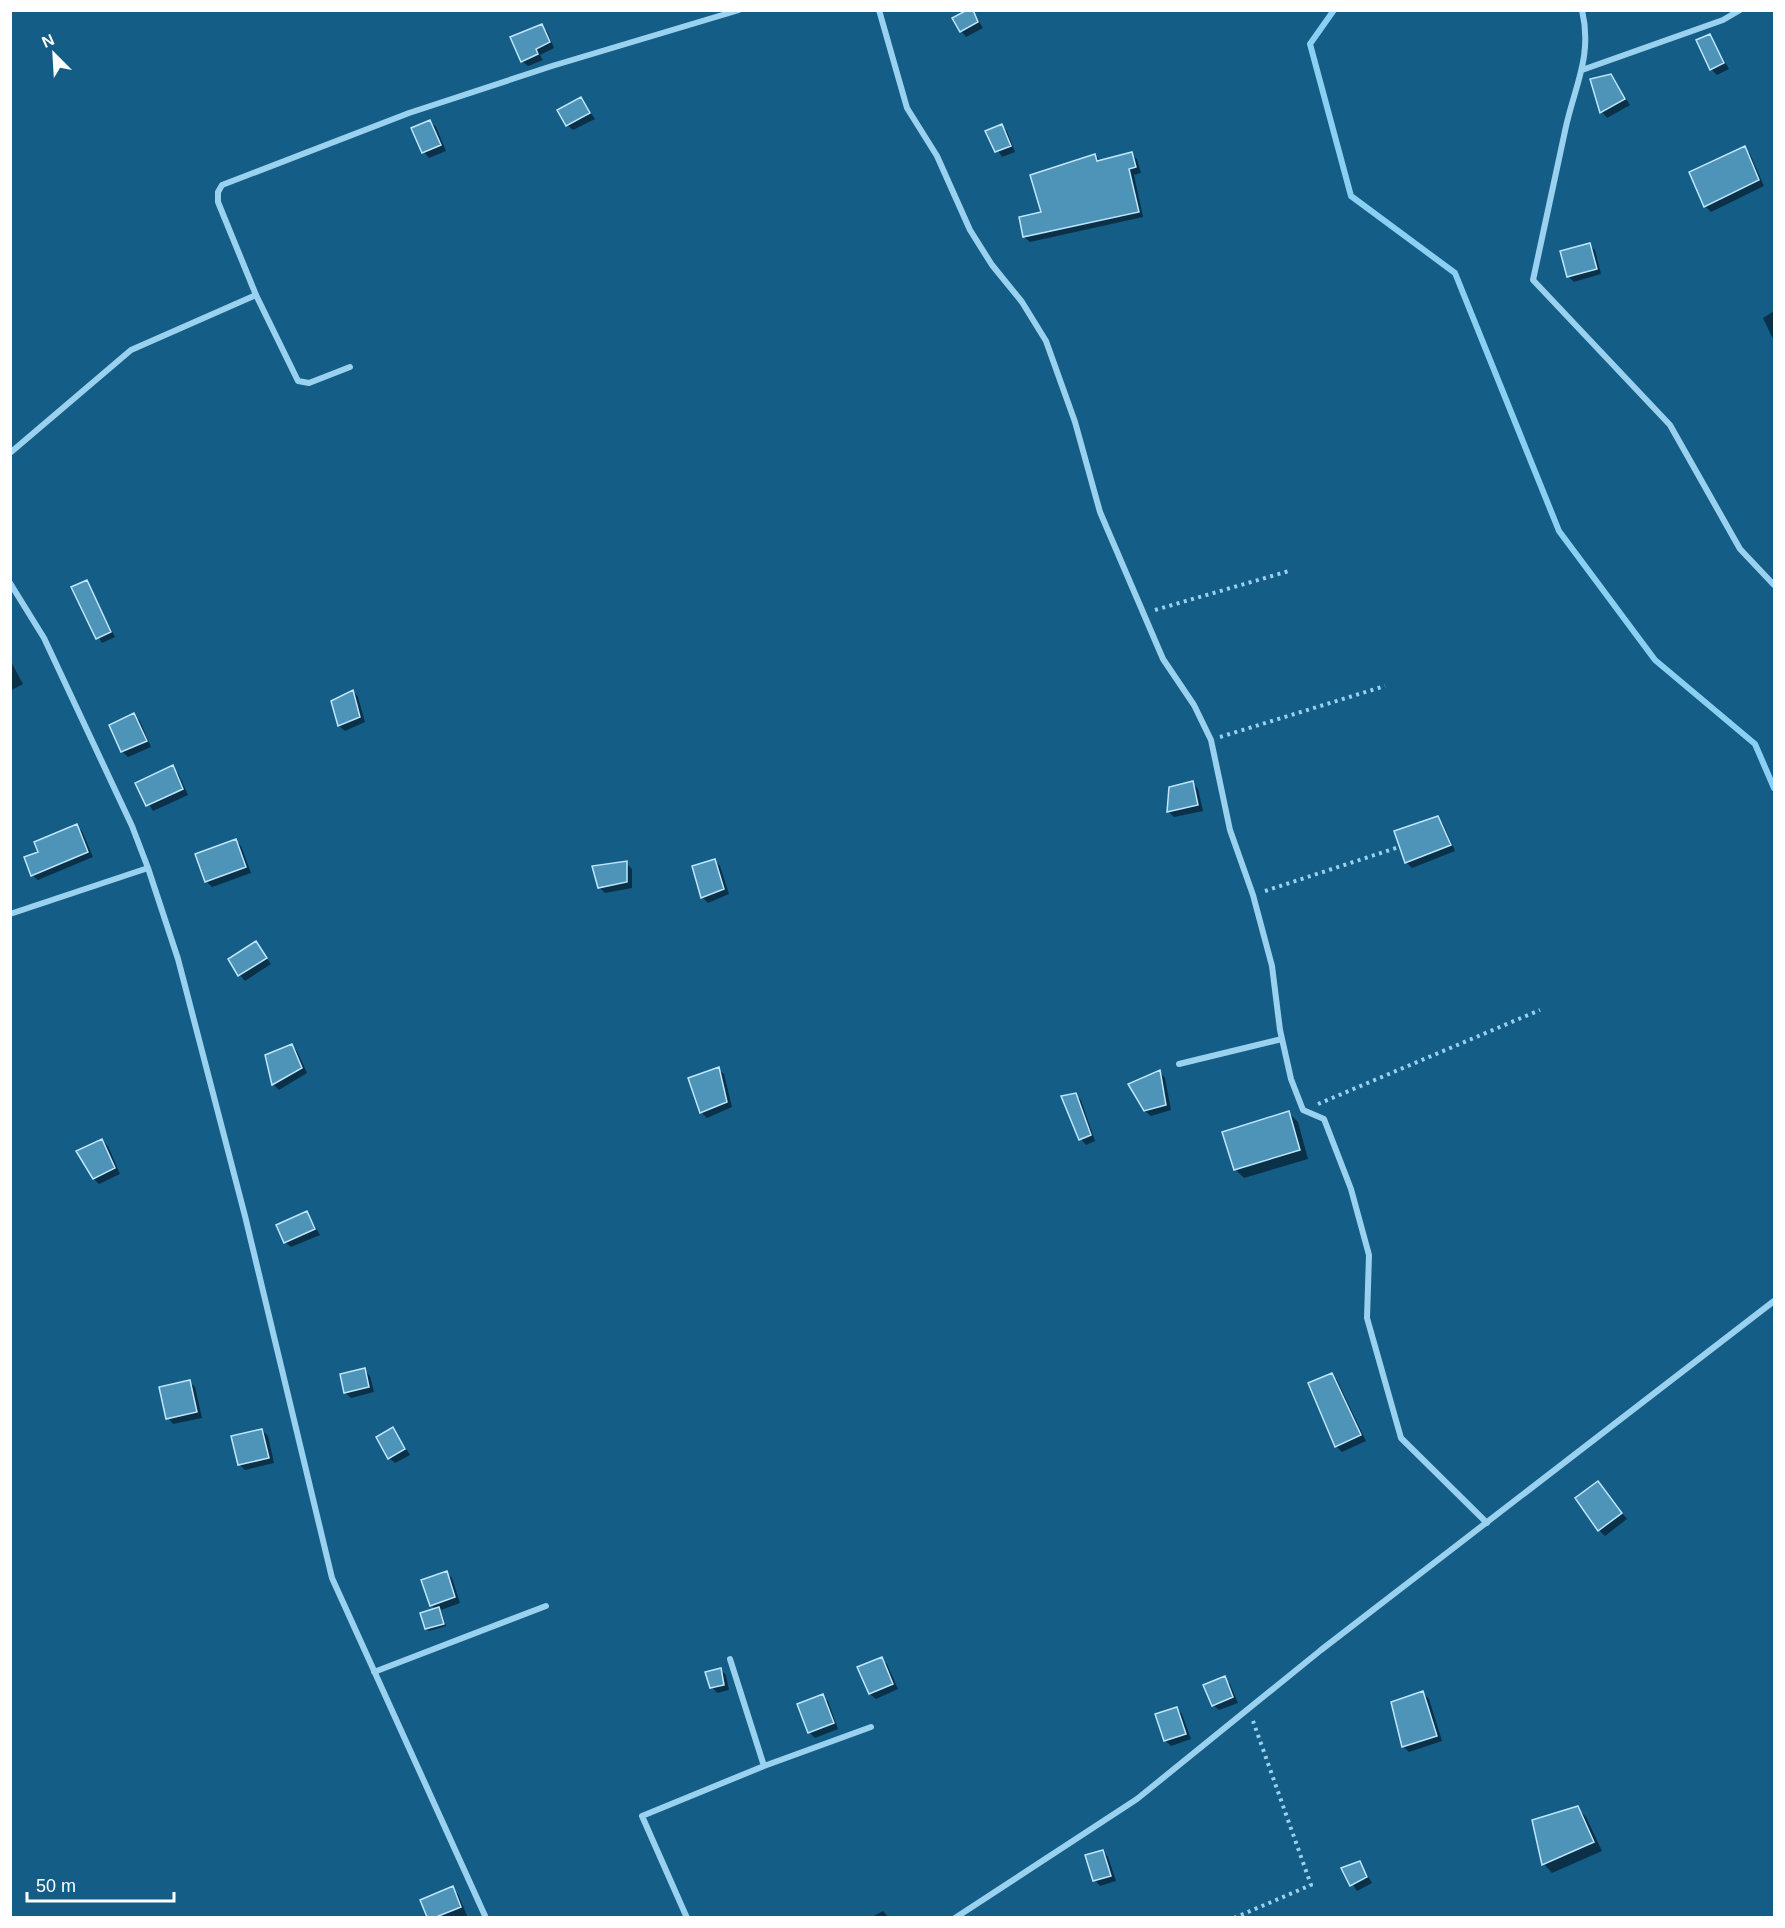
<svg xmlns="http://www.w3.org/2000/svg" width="1785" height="1928" font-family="Helvetica,sans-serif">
<rect width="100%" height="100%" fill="#145d87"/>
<path fill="#0007" d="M972,10L983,28L966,37L961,31Z
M541,26L547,31L554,48L540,55L543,60L528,66L522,61Z
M1710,36L1729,69L1717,75L1711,69Z
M1611,76L1630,105L1607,118L1602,112L1592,80Z
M581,99L595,119L573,130L567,125Z
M430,122L436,127L446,151L429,158L424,152L413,128Z
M1001,125L1007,131L1015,152L1002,157L987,132Z
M1745,148L1750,154L1764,186L1711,212L1705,206Z
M1131,154L1137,159L1141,173L1134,175L1143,217L1030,242L1024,237L1095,155L1101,161Z
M1589,245L1595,250L1601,274L1574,282L1568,276Z
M1774,311V341L1763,318Z
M87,582L115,637L102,643L73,588Z
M10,660L23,684L10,691Z
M353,691L358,697L365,722L345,731L339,726L333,701Z
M134,715L140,721L151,747L128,757L122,751Z
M172,767L178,773L188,795L153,811L137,784Z
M1193,783L1198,789L1203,811L1174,817L1168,811Z
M1438,818L1443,824L1455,851L1412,868L1406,862Z
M77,826L82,831L93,857L38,880L32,875L40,853Z
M236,841L241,846L251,873L212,887L206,881Z
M715,861L720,866L729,894L708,903L702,897Z
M626,863L632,869V888L605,893L599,887Z
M256,943L271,964L245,981L240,975Z
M291,1045L297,1051L307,1073L279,1090L273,1084Z
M718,1069L724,1074L732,1107L707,1118L701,1112Z
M1160,1072L1165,1078L1171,1110L1151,1116L1145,1111Z
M1076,1095L1081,1100L1095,1141L1086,1145L1081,1139Z
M1289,1113L1298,1122L1308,1159L1244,1178L1235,1169Z
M102,1140L108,1146L120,1174L99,1184L94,1179Z
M307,1213L320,1235L291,1247L285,1242Z
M364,1370L370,1376L374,1392L351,1398L345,1392Z
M1331,1375L1337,1380L1366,1441L1342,1452L1337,1447L1309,1384Z
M190,1382L195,1387L202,1418L173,1424L168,1418Z
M393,1429L410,1455L395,1463L389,1458Z
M262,1430L268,1436L274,1463L245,1470L239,1464Z
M1598,1483L1627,1519L1605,1536L1599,1530Z
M447,1573L452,1578L460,1603L441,1610L446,1626L429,1631L426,1628L436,1610L432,1605Z
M881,1659L887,1664L898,1689L876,1699L870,1694L859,1668Z
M720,1669L726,1675L729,1690L717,1693L712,1687Z
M1224,1678L1230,1684L1238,1703L1219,1710L1213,1705Z
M1423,1693L1429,1699L1442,1741L1409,1752L1403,1746Z
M822,1696L828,1701L838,1729L815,1738L809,1732Z
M1177,1708L1182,1714L1191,1739L1171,1746L1165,1740Z
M1577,1808L1586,1817L1602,1851L1552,1873L1544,1864L1533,1821Z
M1103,1851L1108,1857L1116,1881L1100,1886L1095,1880Z
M1360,1863L1372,1883L1357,1891L1343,1869Z
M452,1888L458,1894L468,1918H429L422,1901Z
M883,1911L889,1918H870Z"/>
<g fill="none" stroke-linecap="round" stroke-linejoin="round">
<path stroke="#8bd0f2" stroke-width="6" d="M1334,10L1310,44L1351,196L1455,273L1559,531L1655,660L1755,744L1774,788"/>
</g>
<path fill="#4e93b8" stroke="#bfe6fb" stroke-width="1.5" d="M967,10H973L978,22L960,32L952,18Z
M542,24L550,42L536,49L538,54L521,62L510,37Z
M1710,34L1724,63L1710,70L1696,40Z
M1611,74L1625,99L1600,113L1590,79Z
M581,97L590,113L566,126L557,110Z
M430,120L441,145L422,153L411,128Z
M1002,124L1011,146L995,152L985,131Z
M1745,146L1759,180L1704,207L1689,172Z
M1132,152L1136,167L1129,169L1139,212L1023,237L1019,217L1041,212L1030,175L1095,154L1097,161Z
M1590,243L1597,269L1567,277L1560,251Z
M87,580L111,632L96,639L71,587Z
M353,690L360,717L338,726L331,701Z
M134,713L147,741L121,752L109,725Z
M173,765L183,789L146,806L135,783Z
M1193,781L1198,805L1167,812L1169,787Z
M1438,816L1451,845L1405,863L1394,831Z
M77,824L88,852L31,876L24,857L38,852L34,842Z
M236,839L246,867L205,882L195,854Z
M715,859L724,889L701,898L692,866Z
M627,861V882L598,888L592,866Z
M256,941L267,958L238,976L228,959Z
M292,1044L302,1068L272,1085L265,1055Z
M719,1067L727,1102L700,1113L688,1078Z
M1160,1070L1166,1105L1144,1111L1128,1084Z
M1076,1093L1091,1135L1079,1140L1061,1096Z
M1289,1111L1300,1150L1234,1170L1222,1132Z
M102,1139L115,1168L93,1179L76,1151Z
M307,1211L315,1229L284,1243L276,1225Z
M365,1368L369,1387L344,1393L340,1374Z
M1332,1373L1361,1435L1335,1447L1308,1383Z
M190,1380L197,1412L166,1419L159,1387Z
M393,1427L405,1449L388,1459L376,1437Z
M262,1429L269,1458L238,1465L231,1436Z
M1598,1481L1622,1513L1598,1531L1575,1498Z
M447,1571L455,1597L430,1606L421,1580Z
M439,1607L444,1624L425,1629L420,1613Z
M882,1657L893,1684L869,1694L857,1667Z
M721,1668L724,1685L710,1688L705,1672Z
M1225,1676L1233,1697L1212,1706L1203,1685Z
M1423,1691L1437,1736L1402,1747L1391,1702Z
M823,1694L834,1723L808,1733L797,1704Z
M1177,1707L1186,1734L1164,1741L1155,1714Z
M1578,1806L1594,1842L1542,1865L1532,1820Z
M1103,1850L1111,1876L1093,1881L1085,1855Z
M1360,1861L1367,1877L1350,1886L1341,1868Z
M453,1886L461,1907L436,1917H427L420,1900Z"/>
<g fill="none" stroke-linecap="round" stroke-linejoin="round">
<path stroke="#99d1ef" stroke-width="4" stroke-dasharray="3 4.5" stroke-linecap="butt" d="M1155,610L1289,571
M1220,737L1385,686
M1265,891L1399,847
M1318,1104L1540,1010
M1234,1918L1311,1885L1253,1721"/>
<path stroke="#99d1ef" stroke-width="6" d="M879,10L907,108L937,156L970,230L992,265L1022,302L1046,341L1075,422L1100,512L1163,659L1194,705L1211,740L1230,830L1253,895L1272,966L1280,1030L1291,1079L1303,1110L1324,1119L1351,1189L1369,1255L1367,1318L1401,1438L1487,1523
M1582,10C1593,57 1574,87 1565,131C1554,181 1544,230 1533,280L1670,425L1740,549L1774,585
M1582,70L1723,20L1740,10
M256,295L298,381L309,383L350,367
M10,453L131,350L256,295L218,202V192L222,185L409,113L552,66L739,10
M10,583L44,638L132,826L148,868L178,959L245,1216L332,1578L486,1918
M10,914L148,868
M1179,1064L1282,1039
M730,1659L764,1766
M374,1672L546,1606
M687,1918L642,1816L764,1766L871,1727
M955,1918L1137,1799L1321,1650L1774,1301"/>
</g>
<rect width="1785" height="1928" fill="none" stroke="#ffffff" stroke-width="24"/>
<g transform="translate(54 54) rotate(336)" stroke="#145d87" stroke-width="4.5" paint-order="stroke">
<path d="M0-4.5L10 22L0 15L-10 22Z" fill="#ffffff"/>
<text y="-9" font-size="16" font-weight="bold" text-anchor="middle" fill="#ffffff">N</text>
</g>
<path d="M27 1892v9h147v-9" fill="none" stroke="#ffffff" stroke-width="3"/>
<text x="36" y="1892" font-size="18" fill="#ffffff" stroke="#145d87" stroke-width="4.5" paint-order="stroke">50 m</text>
</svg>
